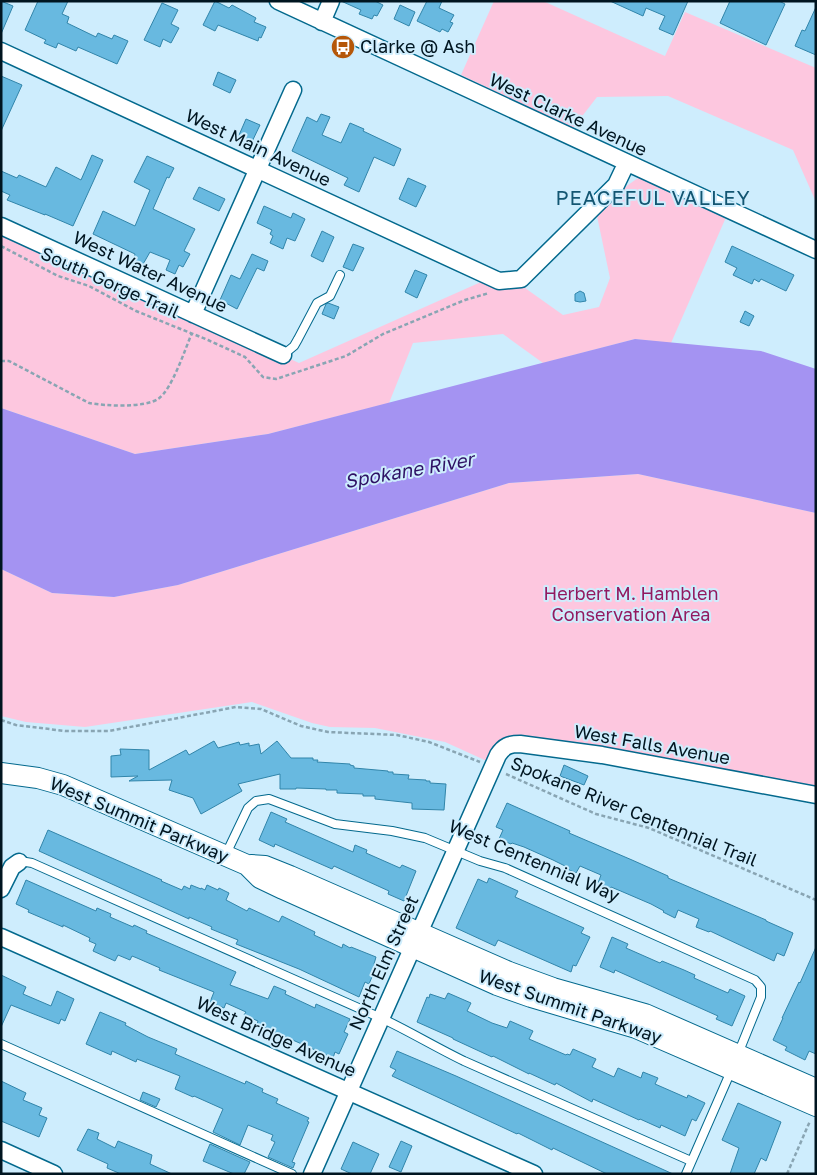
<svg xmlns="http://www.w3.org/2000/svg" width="817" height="1175" font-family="'Golos Text',sans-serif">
<rect width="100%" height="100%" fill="#ceedfd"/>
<path fill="#fdc7df" d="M494,1H543L665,56L685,12L816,68V202L793,150L668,96L597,97L573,128L461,75Z
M638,178L649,180L727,215L671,343L635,339L543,363L503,334L413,343L389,403L268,434L135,454L1,408V226L299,363L481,282L498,285L518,283L563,315L599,307L610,278L597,216L628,185Z
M638,474L816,513V790L523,739L489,762L445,742L375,728L330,727L312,723L252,702L85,727L26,722L1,716V569L52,593L114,597L178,585L509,483Z"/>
<path fill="#a493f2" d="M635,339L761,351L816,369V513L638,474L509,483L178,585L114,597L52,593L1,569V408L135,454L268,434Z"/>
<path fill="#68b9e0" stroke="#3185aa" d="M1,1L13,6L1,34Z
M38,1H68L62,14L69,17L67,23L96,37L98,33L112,39L114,35L128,41L117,64L78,47L76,51L58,43L56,48L44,43L46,40L25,30Z
M215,1L229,8L232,5L256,18L254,22L266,27L261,38L259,37L258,41L218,25L215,31L203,25Z
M341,1H375L383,5L377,16L374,15L372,19L359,14L361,10Z
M427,1H442L439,8L454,15L450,22L453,23L448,32L442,29L440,32L417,21Z
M610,1H688L673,35L659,29L665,16L646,8L643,16Z
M730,1H779L785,4L766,45L720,23Z
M162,3L178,10L171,24L179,28L171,43L163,39L160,47L144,40Z
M400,5L415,12L409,26L394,19Z
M816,7V55L795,46L802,30L805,31Z
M218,72L236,80L230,93L213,85Z
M1,76L22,85L1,131Z
M321,114L330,117L322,135L341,143L350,123L364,129L363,131L401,149L394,166L374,157L359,192L344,185L348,178L292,151L307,117L317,122Z
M246,119L260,125L249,148L236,142Z
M92,155L103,160L73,226L45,214V215L7,200L10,195L1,191V171L17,178L19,175L46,187L56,167L81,180Z
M147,156L174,168L169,178L167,177L153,209L195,229L184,251L190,254L183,267L179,265L175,274L166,270L170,260L150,252L142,266L133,262L135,254L93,234L103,211L135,226L150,190L134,182Z
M408,178L426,186L416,207L399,199Z
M199,187L225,199L219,211L193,199Z
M264,206L291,218L293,213L305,219L295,241L287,238L283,249L270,243L273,236L270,234L272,230L257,223Z
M322,231L334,237L323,262L311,256Z
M353,244L364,248L353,271L343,267Z
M732,246L794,275L786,291L761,279L759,282L754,279L752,284L733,275L737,268L725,262Z
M252,254L268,261L264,271L257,268L237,309L220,300L231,275L240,279Z
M415,270L427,275L417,298L405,292Z
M580,291L584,293L586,301L580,302L575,301V294Z
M328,303L339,307L334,319L322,314L326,304Z
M745,311L754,316L749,326L740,322Z
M214,741L218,748L239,742L240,745L249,743V746L259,744L261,754L277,741L291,758H313V760H318L317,762L350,764V765L354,766V768L388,771V772H393V774L409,775L408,779L426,780V781H430V783L446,784L444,810L412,809V803L375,799V796H363V794L337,793V790H326V789L296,788V789H280V774L238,784L242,791L201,814L193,798L169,790L172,780L129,781L138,776L111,777V756L121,755L120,749L149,750V770L186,750L189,755Z
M564,765L588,776L584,785L560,776Z
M507,803L570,831L569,833L632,860L668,876V878L766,920V921L793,933L784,956L777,953L774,961L710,931L709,932L696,927L699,919L678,910L675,918L663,912L664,911L651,904L623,892L611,887L610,889L598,883L601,875L580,866L576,873L565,868V866L553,860L524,847L512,843L511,844L499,839L503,830L496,827Z
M271,812L287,819L285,822L353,852L355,845L367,850L366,853L400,868L402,865L416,871L404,901L388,894L389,891L334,866L332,869L275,844L274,847L259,840Z
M48,830L162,880L161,881L182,890L184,886L190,889L191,885L201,889V888L205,890L207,885L218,890L219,888L229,893L226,900L247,911L249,908L279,922L282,916L315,932L314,935L342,948L343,944L350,948L351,947L376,957L374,964L377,965L369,984L365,982L359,997L299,969L236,944L238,940L211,929L212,927L189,917V919L39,851Z
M489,878L518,891L515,897L584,928L581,933L590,937L576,966L573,965L571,972L498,940L495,946L456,928L478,879L487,883Z
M26,880L96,911L97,908L111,914L110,917L133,927L134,925L147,931L146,933L236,972L230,985L268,999L274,986L286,991L285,994L315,1008L316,1004L350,1019L344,1032L348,1034L339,1054L335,1052L333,1058L257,1024L258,1021L244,1015L246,1012L226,1003L224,1008L210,1002L214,992L159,970L160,968L137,958L132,956L130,960L118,955L115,961L93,951L96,944L89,941L90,938L63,925V927L28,912L29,910L16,904Z
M612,937L628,944L626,948L660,963L662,961L684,970L695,975L694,978L728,993L730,989L745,996L732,1026L716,1019L718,1016L615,970L614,973L600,967Z
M816,947V1054L809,1051L805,1060L785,1050L787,1047L773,1040L783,1018H782L799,982L800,983Z
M1,975L26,987L23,994L51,1006L57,991L74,999L65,1021L61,1019L59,1024L11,1005L1,1027Z
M448,993L471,1003L467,1011L492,1023L507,1028L510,1021L533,1031L529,1039L566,1055L567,1054L570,1055L573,1049L596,1059L592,1067L614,1077L618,1068L641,1078L643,1072L658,1078L655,1084L687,1098L688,1095L705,1103L696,1121L692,1119L685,1136L661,1125L660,1128L640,1119L639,1120L593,1099L592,1102L556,1083L555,1085L529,1073V1074L493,1056L492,1057L453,1039V1038L417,1022L427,997L429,998L430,994L445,999Z
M100,1012L126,1023L125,1025L148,1037L177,1049L175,1054L245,1084L246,1081L263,1089L262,1092L278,1099L276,1103L309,1118L307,1121L309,1122L292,1162L295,1163L293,1168L268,1157L275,1142L271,1140L273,1135L248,1125L240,1145L213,1132L223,1109L194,1096L193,1097L175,1089L180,1076L137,1059L136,1062L112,1051L111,1055L86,1044Z
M397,1051L456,1076L673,1174H607L553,1148L552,1150L518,1133L517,1134L392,1076L396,1070L390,1067Z
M1,1081L26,1093L23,1100L42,1108L39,1115L47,1118L39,1137L1,1121Z
M143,1092L160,1099L156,1107L140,1100Z
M738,1103L781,1122L766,1161L761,1158L754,1174H730L739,1148L722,1140Z
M88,1129L99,1133L97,1139L115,1148L118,1141L152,1155L150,1164L172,1174H121L107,1168L108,1164L77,1150Z
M401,1141L412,1146L401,1172L389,1167Z
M353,1142L379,1154L370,1174H352L341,1169Z
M210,1144L250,1162L244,1174H234L203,1161Z"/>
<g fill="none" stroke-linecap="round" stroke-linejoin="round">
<g stroke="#03698d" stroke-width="10">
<path id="service" d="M283,355L294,346L298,339L317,303L330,296L340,275
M226,854L248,808L256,801L269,799L335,824L392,831L425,838L480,861L505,868L755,980L761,987V997L738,1054
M19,862H26L32,863L381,1018C409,1031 435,1047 464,1061L691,1161
M1,1044L292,1174
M686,1174L731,1071"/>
</g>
<g stroke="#03698d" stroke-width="19">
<path id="minor" d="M278,1L816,250
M322,22L331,1
M1,51L499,281L521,279L616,185L626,164
M1,226L283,355
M193,314L293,90
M1,889L12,867L19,862
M1,937L534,1174
M1,1150L54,1174
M312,1174L498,755C504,746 509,744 520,744L602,755L816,795"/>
</g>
<g stroke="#03698d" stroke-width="22">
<path id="tertiary" d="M1,773L38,778L63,785L247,865L260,878L283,889L497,985L531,997L636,1028L816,1106
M251,865L265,866L290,876L509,972L553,988L645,1014L816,1089"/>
</g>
<path stroke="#89a5b3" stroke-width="2.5" stroke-dasharray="4 2.5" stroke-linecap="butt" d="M1,246L58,276L89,286L136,311L208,340L245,357L263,377L276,379L346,356L383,334L465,300L489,293
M1,361H9L89,403C105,406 144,408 158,399C172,390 185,349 192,333
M1,720L16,725L65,731H109L236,707L261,709L301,726L328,732L397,735L429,742L480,762
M506,774L596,814L649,828L816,900
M787,1174L810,1121"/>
<use href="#service" stroke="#fff" stroke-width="8"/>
<use href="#minor" stroke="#fff" stroke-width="16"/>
<use href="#tertiary" stroke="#fff" stroke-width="20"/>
</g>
<defs>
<g id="bus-disc" transform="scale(1.25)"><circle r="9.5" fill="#b55709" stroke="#ceedfd"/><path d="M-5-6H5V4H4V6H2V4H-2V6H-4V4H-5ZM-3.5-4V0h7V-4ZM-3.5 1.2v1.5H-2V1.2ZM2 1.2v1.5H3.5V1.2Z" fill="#fff"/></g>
</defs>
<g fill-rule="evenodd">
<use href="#bus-disc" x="343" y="47"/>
</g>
<g text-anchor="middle" stroke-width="4" stroke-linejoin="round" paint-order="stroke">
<g font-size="18" fill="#001520" stroke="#ceedfd" text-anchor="start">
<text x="360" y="53">Clarke @ Ash</text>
</g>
<g font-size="18" fill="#001520" stroke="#ceedfd">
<text transform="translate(568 115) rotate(25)" y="6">West Clarke Avenue</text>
<text transform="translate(258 148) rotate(25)" y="6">West Main Avenue</text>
<text transform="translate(150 272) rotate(25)" y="6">West Water Avenue</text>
<text transform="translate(110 283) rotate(24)" y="6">South Gorge Trail</text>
<text transform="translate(652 745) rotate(10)" y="6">West Falls Avenue</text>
<text transform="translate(634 812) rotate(22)" y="6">Spokane River Centennial Trail</text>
<text transform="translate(139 820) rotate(23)" y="6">West Summit Parkway</text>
<text transform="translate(534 861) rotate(23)" y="6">West Centennial Way</text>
<text transform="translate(384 963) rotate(-66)" y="6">North Elm Street</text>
<text transform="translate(570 1007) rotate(19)" y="6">West Summit Parkway</text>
<text transform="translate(276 1037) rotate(24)" y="6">West Bridge Avenue</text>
</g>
<g font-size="18" fill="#921a60" stroke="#ceedfd">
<text x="631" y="600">Herbert M. Hamblen<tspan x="631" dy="21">Conservation Area</tspan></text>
</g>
<g font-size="19" font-style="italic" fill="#2e1164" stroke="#ceedfd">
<text transform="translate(409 470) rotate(-10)" y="7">Spokane River</text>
</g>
<g font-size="20" letter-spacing="1" fill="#135672" stroke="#ceedfd">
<text x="653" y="205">PEACEFUL VALLEY</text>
</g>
</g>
<rect width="817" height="1175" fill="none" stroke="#001520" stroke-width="5"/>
</svg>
